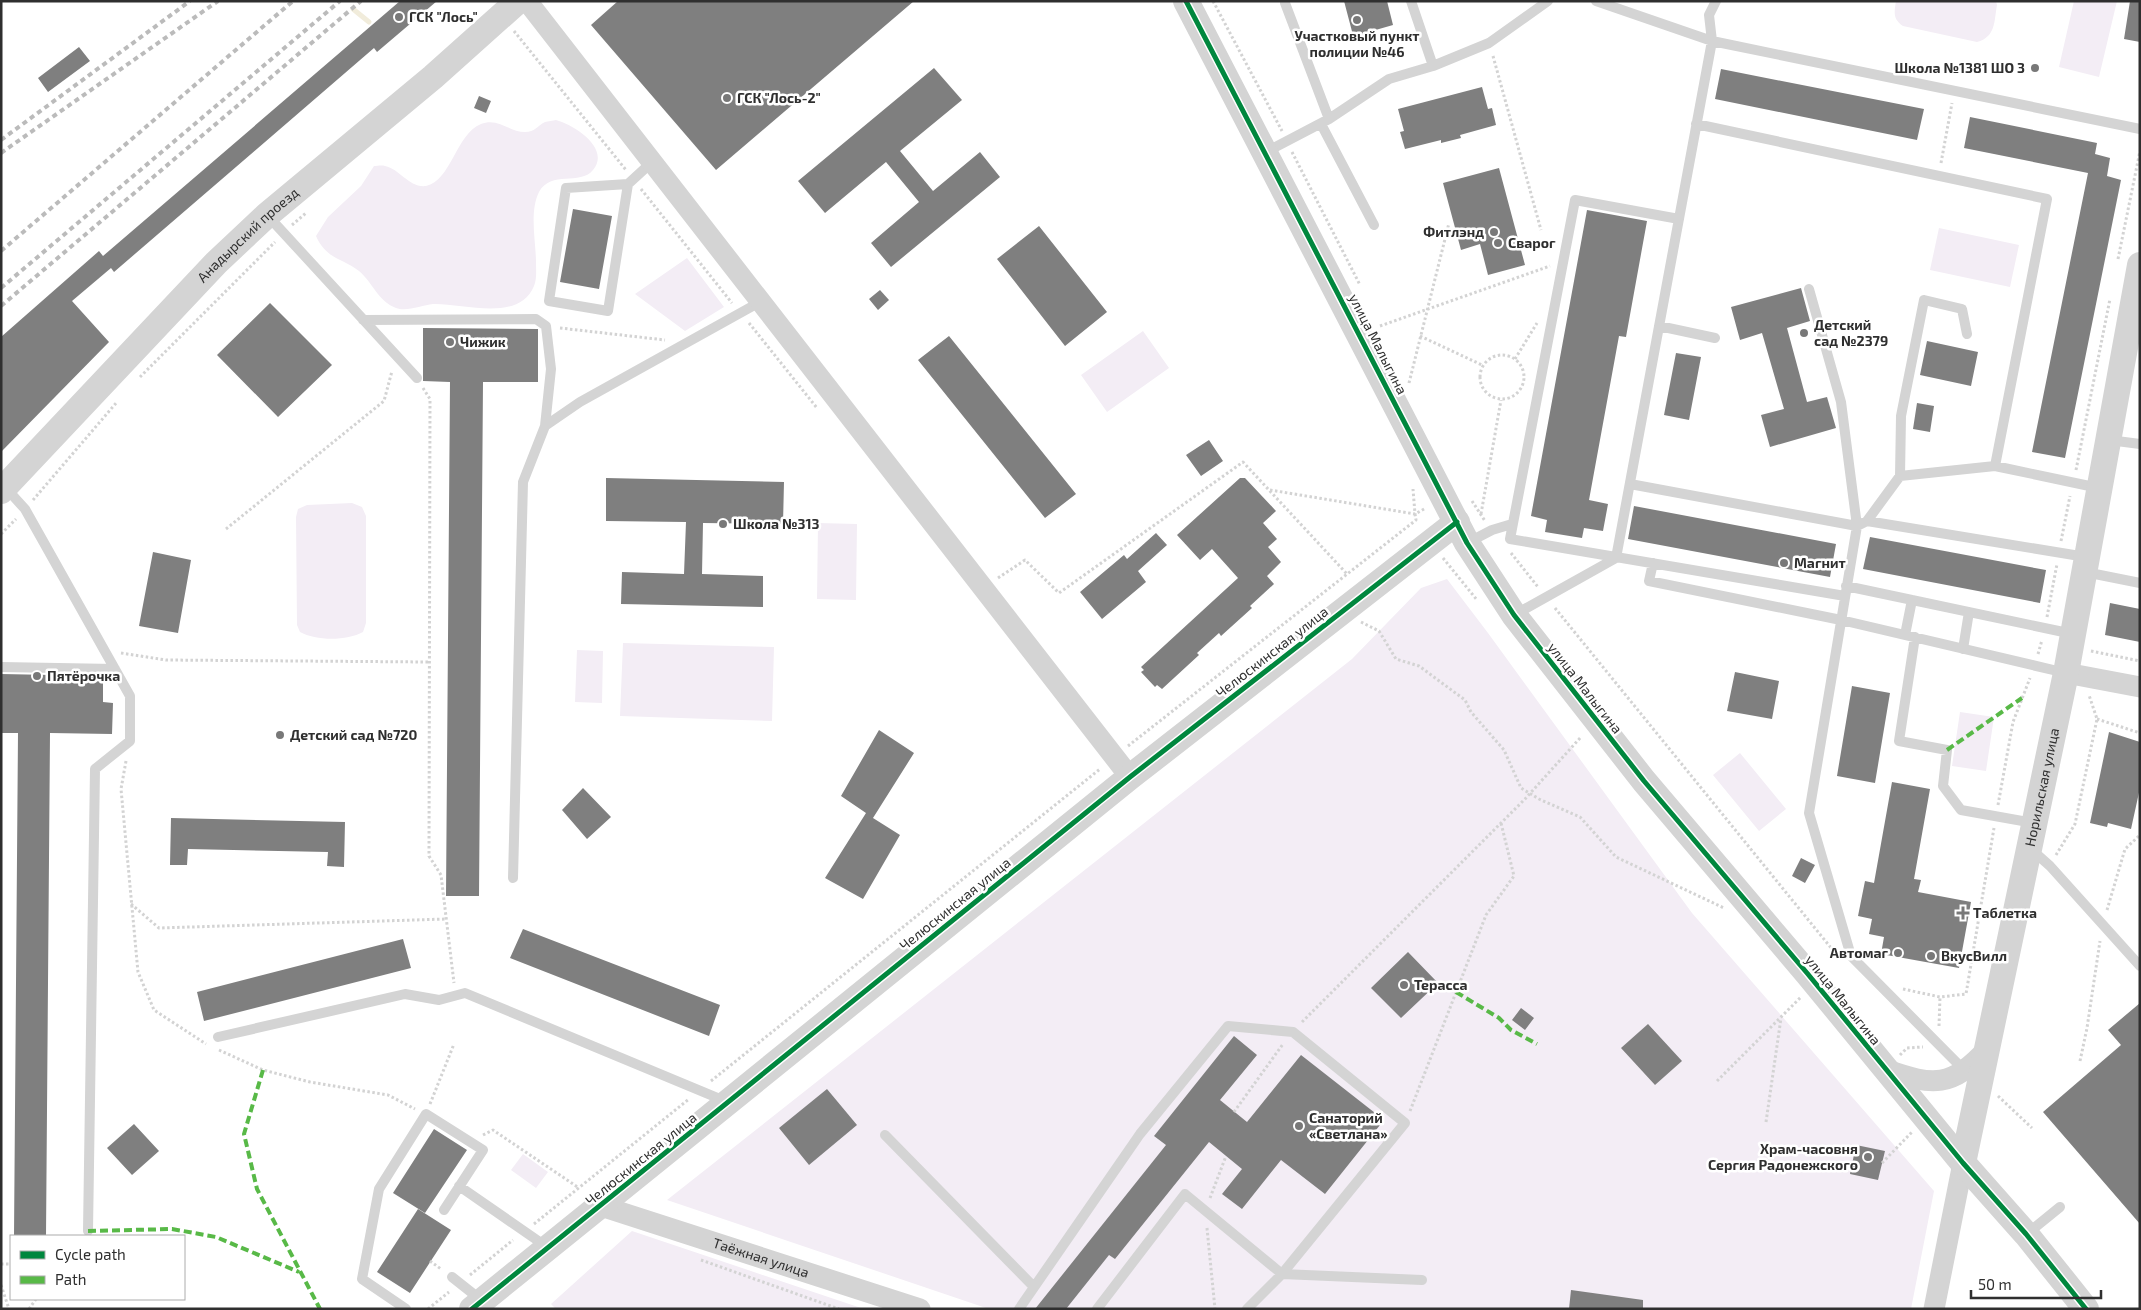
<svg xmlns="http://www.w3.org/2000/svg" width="2141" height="1310" font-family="'Exo 2',sans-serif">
<rect width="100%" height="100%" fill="#fff"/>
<path fill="#f3edf5" d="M1896,1H1996L1997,5C1994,21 1996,37 1977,42L1903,26C1893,19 1894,13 1896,1Z
M2074,1H2117L2099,77L2059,67Z
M556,120C574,125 611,148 593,170C580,186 551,170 539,192C529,212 536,242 536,263C536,270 537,279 534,286C519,323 463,303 433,304C422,305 407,312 396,308C378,301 373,283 359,271C342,258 326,259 316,236L328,217L361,186L374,166C377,166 382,165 385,166C400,169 409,188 426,186C451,181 456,134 481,124C498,117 509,132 525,132C535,132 537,126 545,122C548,121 553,121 556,120Z
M1939,228L2019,245L2010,287L1930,270Z
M687,258L724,307L685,331L635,294Z
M1143,331L1169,368L1107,412L1081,375Z
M352,503L362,507L366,516V623L363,632C347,641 316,641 300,632L297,625L296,517L298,509L307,505Z
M818,523L857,524L856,600L817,599Z
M1447,579L1488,633L1692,913L1934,1191L1911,1309H989L667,1200L1352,659L1421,588Z
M623,643L774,647L772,721L620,716Z
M577,650L603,651L602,703L575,702Z
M1960,712L1994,717L1986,771L1952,766Z
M1740,753L1786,809L1759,831L1713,775Z
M523,1154L548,1172L536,1188L511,1170Z
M632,1231L864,1309H556L551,1304Z"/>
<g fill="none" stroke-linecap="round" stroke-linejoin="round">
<path stroke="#f1ecdb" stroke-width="5" d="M353,9L369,22"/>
</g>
<path fill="#7f7f7f" d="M400,1H437L377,52L374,48L114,272L111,268L72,301L109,342L1,452V337L99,251L103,256Z
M618,1H914L716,170L591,25Z
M1344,1H1387L1393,25L1372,31L1373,34L1354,39Z
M2130,1H2140V42L2124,39Z
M79,47L90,61L48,92L38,78Z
M934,68L962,100L900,151L933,191L980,152L1000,177L891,267L871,243L919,202L886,162L825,213L798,181Z
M1721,69L1924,109L1917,140L1715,99Z
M1482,87L1488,109L1492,108L1496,125L1460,135L1461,138L1441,143V140L1405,149L1400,132L1404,131L1398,109Z
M479,96L491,101L486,113L474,108Z
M1970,117L2097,143L2095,154L2110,158L2107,176L2121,180L2065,458L2032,452L2088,173L1964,148Z
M1499,168L1525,265L1488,275L1480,244L1461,250L1443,183Z
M573,209L612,216L599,289L560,282Z
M1587,210L1647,221L1626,337L1619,336L1589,500L1608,504L1603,531L1584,528L1582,538L1545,532L1547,520L1531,516Z
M1039,226L1107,312L1065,346L997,259Z
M1801,288L1810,321L1787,328L1807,402L1827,397L1836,428L1770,447L1761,415L1784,409L1762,333L1740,340L1731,307Z
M880,290L889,300L878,310L869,299Z
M270,303L332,365L278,417L217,355Z
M423,328L538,329V382H483L479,896H446L450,382L423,381Z
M949,336L1076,494L1045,518L918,360Z
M1927,341L1978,352L1971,386L1920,375Z
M1676,353L1701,357L1689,420L1664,415Z
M1917,403L1934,406L1930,432L1913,429Z
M1209,440L1223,461L1201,476L1186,455Z
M606,478L784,482L783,524L703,523L702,574L763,576V607L621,604L622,572L684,574L686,522L606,521Z
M1240,478H1245L1276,511L1263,523L1277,539L1268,547L1281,562L1267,576L1274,584L1250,606L1252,608L1221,636L1219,633L1197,653L1199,655L1162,689L1157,685L1155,687L1141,672L1144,670L1141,667L1238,578L1212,549L1200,560L1177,535Z
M1634,506L1836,544L1830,577L1628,539Z
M1156,533L1167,545L1138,571L1146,582L1102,619L1080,592L1124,555L1127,559Z
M1870,537L2046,570L2040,603L1863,569Z
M153,552L191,560L178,633L139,626Z
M2110,603L2140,609V642L2105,635Z
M1735,672L1779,681L1772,719L1727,711Z
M1,674L103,676V702L113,703L112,734L50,733L46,1236H14L18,733H1Z
M1852,686L1890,693L1875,783L1837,776Z
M879,730L914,753L873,818L900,835L863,899L825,878L866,813L841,796Z
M2109,732L2140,742V788L2131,829L2108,823L2107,827L2090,823Z
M1892,782L1930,789L1914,879L1921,880L1918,892L1971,902L1959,968L1881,954L1884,937L1869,934L1872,919L1858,916L1865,881L1874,883Z
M583,788L611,817L587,839L562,810Z
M171,818L345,822L344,867L327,866L328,852L188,849L187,865H170Z
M1801,858L1815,865L1805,883L1792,876Z
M523,929L720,1005L709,1036L510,958Z
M403,939L411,968L204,1021L197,992Z
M1408,952L1438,983L1401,1018L1371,988Z
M2140,1003V1224L2043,1112L2121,1045L2108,1030Z
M1521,1008L1534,1018L1525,1030L1512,1020Z
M1648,1024L1682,1061L1655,1085L1621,1048Z
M1234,1036L1257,1055L1220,1100L1247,1122L1301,1055L1384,1120L1325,1194L1281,1160L1242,1209L1222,1194L1242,1169L1209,1142L1115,1259L1109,1255L1066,1309H1035L1166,1145L1154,1136Z
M827,1089L857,1125L809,1165L779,1128Z
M134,1124L159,1151L132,1175L107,1148Z
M434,1129L467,1150L425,1213L393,1193Z
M1856,1145L1885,1151L1878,1180L1850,1174Z
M418,1209L451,1230L410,1293L377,1272Z
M1571,1290L1643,1300V1309H1569Z"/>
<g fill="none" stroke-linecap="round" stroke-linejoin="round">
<path stroke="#d3d3d3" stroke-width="3" stroke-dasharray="2.5 2.5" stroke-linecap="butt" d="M1213,1L1282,131
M514,31L626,170
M1493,56L1541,230
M1292,152L1360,285
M1941,163L1952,103
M641,189L732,303
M292,225L306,213
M2118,259L2140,151
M749,323L817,408
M1380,326L1550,266
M560,328L665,340
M1420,336L1482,365
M1480 377a22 22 0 1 1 44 0a22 22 0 1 1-44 0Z
M1515,359L1537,323
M140,377L275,242
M1409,383L1449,223
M423,388L430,399L429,856L441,875L454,983
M2076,470L2110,299
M1270,490L1415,514L1413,489
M33,500L117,402
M1472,501L1485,521
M1481,514L1501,400
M226,529L384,401L392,371
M1,534L16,519
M2061,541L2070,496
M1511,553L1538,587
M1443,558L1477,600
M998,578L1025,560L1059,593L1243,462L1347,574
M1555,608L1836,954
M2047,617L2057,564
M1361,622L1379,631L1396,659L1419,666L1465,700L1471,712L1504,750L1521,788L1539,799L1580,817L1616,857L1724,908
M2091,651L2140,661
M121,653L166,660L429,662
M2038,654L2042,640
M2097,719L2140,733
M1128,746L1416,520L1415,514L1426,508
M126,761L121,789L138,972L154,1010L206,1044
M1998,805L2013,722L2030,678
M2056,855L2075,824L2097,719L2089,695
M131,904L159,928L446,919
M2107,910L2125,849L2140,835
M1903,989L1940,997L1966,994L1994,828
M1302,1022L1525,799L1581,737
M1939,1026L1940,997
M219,1050L263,1070L310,1082L388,1095L415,1109
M1900,1055L1907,1048L1923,1047
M2080,1061L2087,1028L2100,941
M711,1081L1100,769
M1717,1081L1801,997
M1998,1096L2032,1128
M430,1104L454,1044
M1410,1111L1486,915L1514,876L1501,823
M1234,1112L1283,1044
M1766,1122L1781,1018
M483,1135L493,1130L579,1188
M1882,1163L1912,1132
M1210,1198L1226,1156
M534,1224L689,1099
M1207,1228L1215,1309
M701,1260L839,1309
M430,1261L441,1269
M1,1264H11
M470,1275L513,1240
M1,1285L9,1309
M29,1309L36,1299
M428,1309L449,1292"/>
<path stroke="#d4d4d4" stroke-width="10" d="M1411,1L1433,66
M1596,1L1712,41L2140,129
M1285,3L1329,119
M1321,124L1374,225
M1696,124L2047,199L1995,466L2099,488
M1266,152L1329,119L1389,79L1433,66L1489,43L1548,1
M628,184L566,188L549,301L608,311L628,184L652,162
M268,216L417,378
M1679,219L1575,200L1510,539L1845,596
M1809,289L1841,402L1857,526L1809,813L1851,956L1965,1071
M363,320L536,319L546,326L551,369L545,426
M1659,326L1715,338
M2109,440L2140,444
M1900,476L1901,416L1924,300L1962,309L1967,334
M1630,484L1857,526L1867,521L2086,557
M5,487L25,509L130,696V741L95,769L88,1231
M1867,521L1900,476L1995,466
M1467,543L1492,530L1512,524
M1616,558L1712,41L1709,15L1716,1
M1653,563L1649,581L1841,620L2066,673
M2085,572L2140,583
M1846,586L2073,634
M1514,615L1616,558
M1905,635L1912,600
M1915,637L1899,741L1947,750L1943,786L1961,810L2034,823
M1963,649L1969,612
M1,667L115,669
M2032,850L2050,866L2140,966
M513,878L523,482L545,426L580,402L760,302
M218,1037L405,994L439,1000L465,993L725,1101
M885,1135L1034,1287
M459,1186L547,1247
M2028,1233L2060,1207
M452,1277L481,1300
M406,1309L362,1279L379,1189L426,1114L483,1150L444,1210
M1019,1309L1140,1134L1228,1026L1293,1032L1405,1123L1282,1274L1247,1309
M1097,1309L1185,1194L1282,1274L1422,1280"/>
<g stroke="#d4d4d4" stroke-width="21">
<path d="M527,1L1130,777"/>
<path d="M2066,673L2140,687"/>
<path d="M1887,1070C1933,1086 1952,1088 1987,1049"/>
<path id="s1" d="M601,1206L920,1309"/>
<path d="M1934,1309L1963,1163"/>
</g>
<g stroke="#d4d4d4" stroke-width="26">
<path d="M1186,1L1467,543L1514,615L1644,781L1807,973L1963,1163L2026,1234L2086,1309"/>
<path id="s2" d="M1,491L216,263L267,215L433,77L518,1"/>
<path id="s3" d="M1963,1163L2066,673L2140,265"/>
<path d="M472,1309L1130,777L1457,522"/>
</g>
<path stroke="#bbb" stroke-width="4" stroke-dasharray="5 4" stroke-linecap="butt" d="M1,140L190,1
M1,153L218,1
M1,251L293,1
M1,288L340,1
M1,306L361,1"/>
<path stroke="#58b947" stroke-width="4" stroke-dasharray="8 4" stroke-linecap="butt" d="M1947,750L2022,698
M1456,992L1499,1018L1511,1030L1537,1044
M263,1070L244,1134L257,1189L320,1309
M88,1231L172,1229L216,1237L299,1272"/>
<g stroke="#fff" stroke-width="8">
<path id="cycleway" d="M1186,1L1467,543L1514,615L1644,781L1807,973L1963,1163L2026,1234L2086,1309
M472,1309L1130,777L1457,522"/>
</g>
<use href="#cycleway" stroke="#00873e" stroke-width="5"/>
</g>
<g fill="#787878" stroke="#fff" stroke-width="2">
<circle cx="399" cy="17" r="5"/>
<circle cx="1357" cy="20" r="5"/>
<circle cx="2035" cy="68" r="5"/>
<circle cx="727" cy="98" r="5"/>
<circle cx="1494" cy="232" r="5"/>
<circle cx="1498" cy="243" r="5"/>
<circle cx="1804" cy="333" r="5"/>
<circle cx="450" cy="342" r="5"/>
<circle cx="723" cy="524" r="5"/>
<circle cx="1784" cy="563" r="5"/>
<circle cx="37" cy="676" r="5"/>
<circle cx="280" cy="735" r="5"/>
<path d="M1960.5 905.5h5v5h5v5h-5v5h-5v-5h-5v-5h5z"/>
<circle cx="1898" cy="953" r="5"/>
<circle cx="1931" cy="956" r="5"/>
<circle cx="1404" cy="985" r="5"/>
<circle cx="1299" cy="1126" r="5"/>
<circle cx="1868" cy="1157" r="5"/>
</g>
<g text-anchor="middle" stroke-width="5" stroke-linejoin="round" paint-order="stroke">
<g font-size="14" font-weight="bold" fill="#2f2f2f" stroke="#fff" text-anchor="start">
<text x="409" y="22">ГСК "Лось"</text>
<text x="1357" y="41" text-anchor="middle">Участковый пункт<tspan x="1357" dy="16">полиции №46</tspan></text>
<text x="2025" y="73" text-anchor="end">Школа №1381 ШО 3</text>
<text x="737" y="103">ГСК "Лось-2"</text>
<text x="1484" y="237" text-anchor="end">Фитлэнд</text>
<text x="1508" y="248">Сварог</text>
<text x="1814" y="330">Детский<tspan x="1814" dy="16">сад №2379</tspan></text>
<text x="460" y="347">Чижик</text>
<text x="733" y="529">Школа №313</text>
<text x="1794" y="568">Магнит</text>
<text x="47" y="681">Пятёрочка</text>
<text x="290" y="740">Детский сад №720</text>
<text x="1973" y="918">Таблетка</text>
<text x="1888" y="958" text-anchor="end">Автомаг</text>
<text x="1941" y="961">ВкусВилл</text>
<text x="1414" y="990">Терасса</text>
<text x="1309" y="1123">Санаторий<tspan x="1309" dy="16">«Светлана»</tspan></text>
<text x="1858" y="1154" text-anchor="end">Храм-часовня<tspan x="1858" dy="16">Сергия Радонежского</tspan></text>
</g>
<g font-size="14" fill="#2f2f2f" stroke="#fff">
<text dy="5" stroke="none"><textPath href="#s2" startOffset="356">Анадырский проезд</textPath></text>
<text transform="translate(1378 344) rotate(63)" y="5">улица Малыгина</text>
<text transform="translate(1272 652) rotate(-38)" y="5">Челюскинская улица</text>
<text transform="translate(1585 688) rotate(52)" y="5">улица Малыгина</text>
<text dy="5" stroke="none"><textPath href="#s3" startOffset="384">Норильская улица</textPath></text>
<text transform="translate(955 904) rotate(-39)" y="5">Челюскинская улица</text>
<text transform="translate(1843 1000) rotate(51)" y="5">улица Малыгина</text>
<text transform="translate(641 1159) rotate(-39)" y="5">Челюскинская улица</text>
<text dy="5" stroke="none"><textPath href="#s1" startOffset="168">Таёжная улица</textPath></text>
</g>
</g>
<rect width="2141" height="1310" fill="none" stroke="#2f2f2f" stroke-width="5"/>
<rect x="10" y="1235" width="175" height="65" fill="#ffffff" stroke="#acacac"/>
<rect x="20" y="1251" width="25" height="8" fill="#00873e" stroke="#acacac"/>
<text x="55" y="1260" font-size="15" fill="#2f2f2f">Cycle path</text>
<rect x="20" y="1276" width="25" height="8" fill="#58b947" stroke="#acacac"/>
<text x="55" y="1285" font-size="15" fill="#2f2f2f">Path</text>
<path d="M1971 1290v8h130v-8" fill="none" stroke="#2f2f2f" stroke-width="2.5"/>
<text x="1978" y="1290" font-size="15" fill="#2f2f2f" stroke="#ffffff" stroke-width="4" paint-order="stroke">50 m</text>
</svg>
